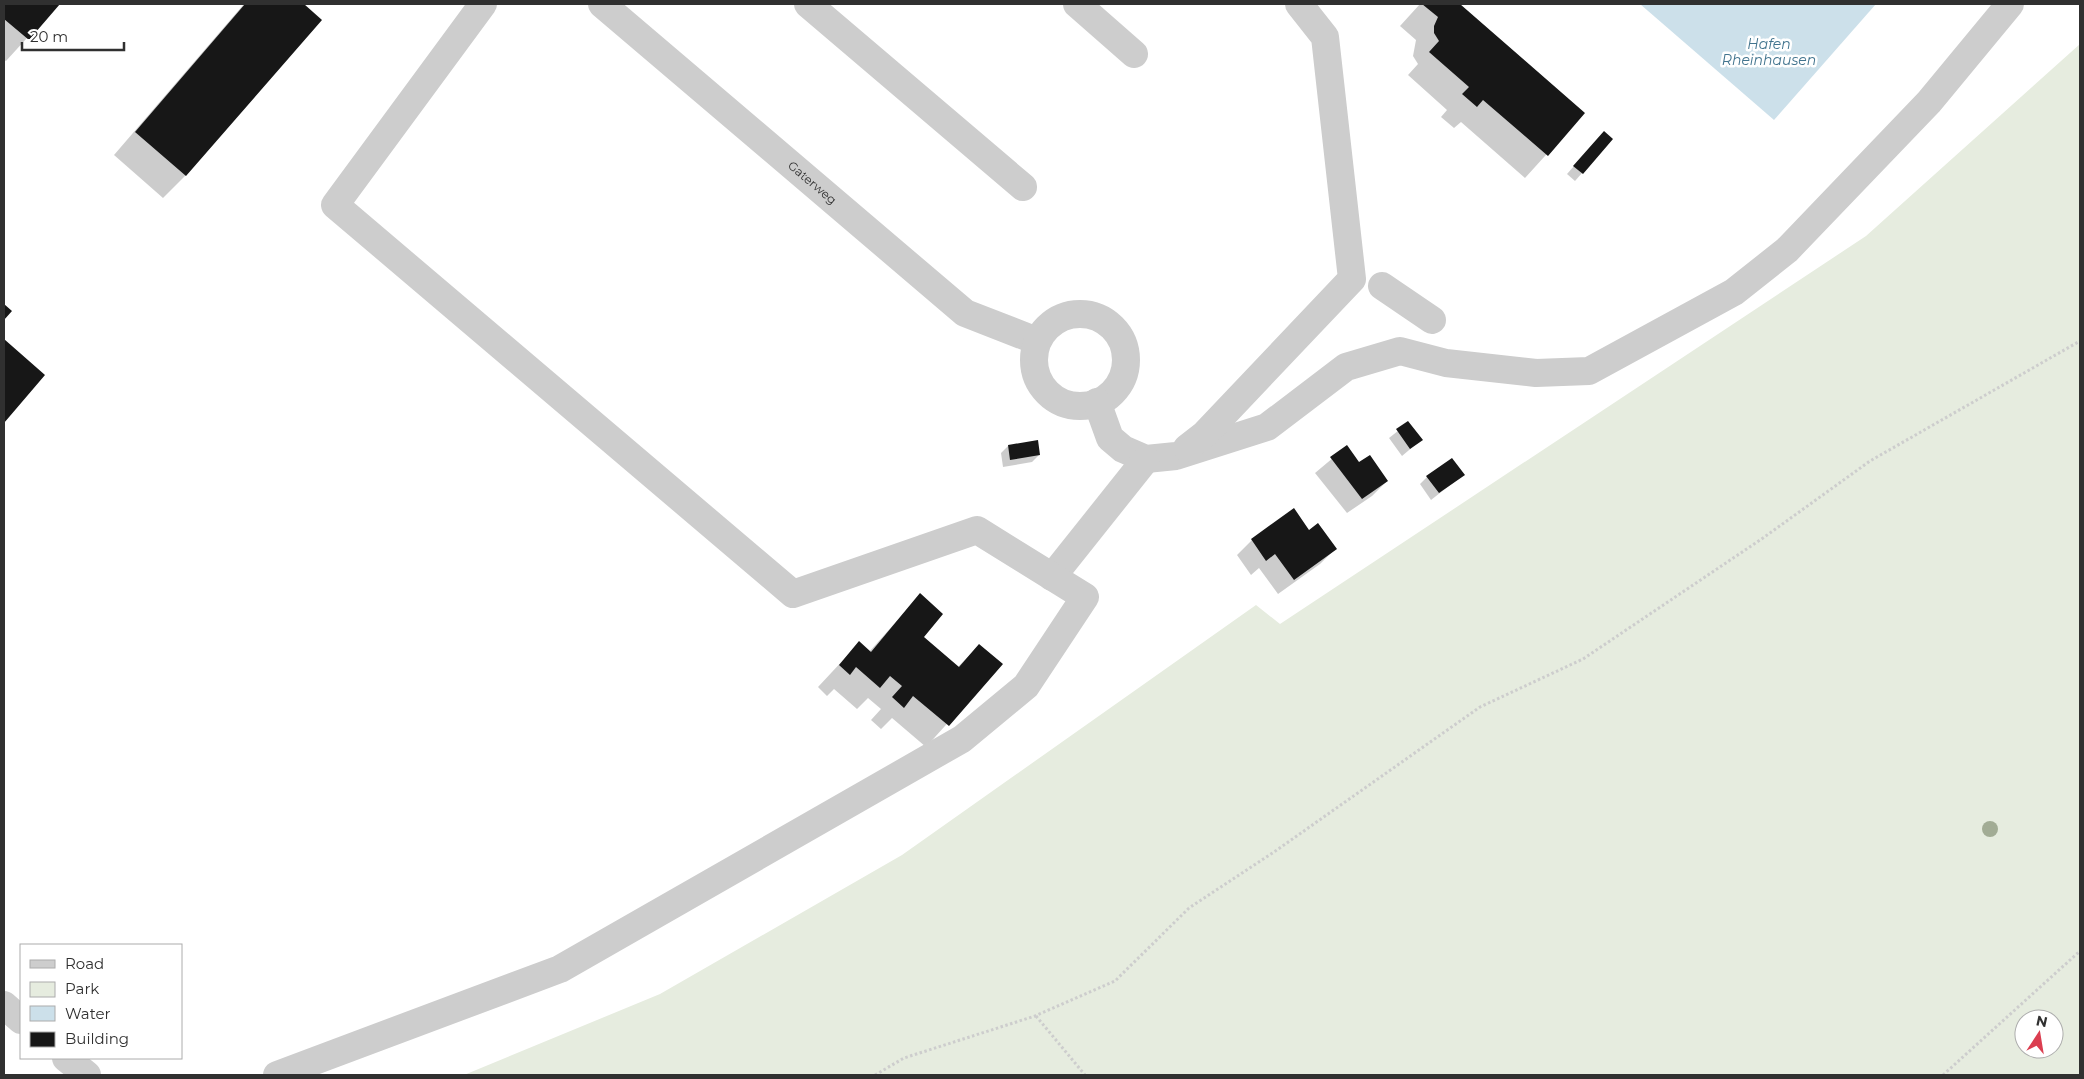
<svg xmlns="http://www.w3.org/2000/svg" width="2084" height="1079" font-family="Montserrat,sans-serif">
<rect width="100%" height="100%" fill="#fff"/>
<path fill="#e6ecdf" fill-rule="evenodd" d="M2080,44V1075H464L660,994L902,855L1256,605L1280,624L1866,236ZM2024,1019H2054V1049H2024Z"/>
<path fill="#cce0ea" d="M1640,4H1876L1774,120Z"/>
<path fill="#0003" d="M4,4H58L6,61L4,60Z
M244,4H302L320,20L185,176L163,198L114,155Z
M1420,4H1458L1584,113L1525,178L1461,122L1454,128L1441,117L1447,110L1408,75L1418,64L1413,56L1416,40L1400,26Z
M1612,139L1575,181L1567,174L1597,140Z
M4,341L44,375L4,421Z
M1408,423L1421,440L1402,456L1389,438Z
M1008,446L1039,455L1032,462L1003,467L1001,453Z
M1346,447L1358,464L1387,481L1372,496L1347,513L1315,473Z
M1463,475L1431,500L1420,484L1427,477Z
M1293,510L1309,531L1335,549L1320,564L1278,594L1259,568L1251,575L1237,555L1252,540Z
M920,595L922,637L957,668L979,645L1001,664L926,747L892,718L881,729L871,720L881,709L868,698L857,709L834,689L827,696L818,687L859,643L869,652Z"/>
<path fill="#171717" d="M4,4H60L29,40L4,19Z
M245,4H304L322,20L186,176L135,132Z
M1422,4H1460L1585,113L1548,156L1483,100L1477,107L1462,94L1469,87L1429,52L1439,41L1434,33V26L1438,17Z
M1604,131L1613,139L1583,174L1573,166Z
M4,304L12,311L4,320Z
M4,339L45,375L4,423Z
M1408,421L1423,440L1410,449L1396,429Z
M1038,440L1040,455L1010,460L1008,445Z
M1347,445L1359,462L1370,455L1388,481L1362,499L1330,457Z
M1452,458L1465,475L1439,493L1426,476Z
M1294,508L1309,530L1318,523L1337,549L1294,580L1275,554L1266,561L1251,539Z
M920,593L943,614L924,637L959,667L979,644L1003,664L949,726L913,696L904,708L892,697L902,686L890,676L880,688L856,667L850,675L839,665L859,641L871,652Z"/>
<g fill="none" stroke-linecap="round" stroke-linejoin="round">
<path stroke="#cdcdcd" stroke-width="3" stroke-dasharray="2.5 2.5" stroke-linecap="butt" d="M1036,1016L1085,1075
M875,1075L904,1058L1035,1016L1115,981L1189,908L1274,852L1480,707L1583,659L1763,538L1870,461L2080,341
M1943,1075L2080,951"/>
<g stroke="#cdcdcd" stroke-width="28">
<path id="s1" d="M602,4L965,313L1037,341"/>
<path d="M808,4L1023,187"/>
<path d="M1077,4L1134,54"/>
<path d="M1382,286L1432,320"/>
<circle cx="1080" cy="360" r="46"/>
<path d="M1097,402L1110,438L1123,449L1146,459L1176,456L1267,427L1346,367L1400,351L1446,363L1536,373L1589,371L1734,292L1787,250L1929,102L2010,4"/>
<path d="M1187,448L1205,434L1352,279L1325,37L1299,4"/>
<path d="M1052,577L1146,459"/>
<path d="M4,1005L21,1020"/>
<path d="M66,1058L87,1075"/>
<path d="M277,1075L560,969L962,739L1026,686L1085,597L977,530L793,594L335,205L483,4"/>
</g>
</g>
<circle fill="#a2ac95" cx="1990" cy="829" r="8"/>
<g text-anchor="middle" stroke-width="5" stroke-linejoin="round" paint-order="stroke">
<g font-size="12" fill="#303030" stroke="#fff">
<text dy="4" stroke="none"><textPath href="#s1" startOffset="276">Gaterweg</textPath></text>
</g>
<g font-size="14" font-style="italic" fill="#42748e" stroke="#fff">
<text x="1769" y="49">Hafen<tspan x="1769" dy="16">Rheinhausen</tspan></text>
</g>
</g>
<rect width="2084" height="1079" fill="none" stroke="#303030" stroke-width="10"/>
<rect x="20" y="944" width="162" height="115" fill="#ffffff" stroke="#acacac"/>
<rect x="30" y="960" width="25" height="8" fill="#cdcdcd" stroke="#acacac"/>
<text x="65" y="969" font-size="15" fill="#303030">Road</text>
<rect x="30" y="982" width="25" height="15" fill="#e6ecdf" stroke="#acacac"/>
<text x="65" y="994" font-size="15" fill="#303030">Park</text>
<rect x="30" y="1006" width="25" height="15" fill="#cce0ea" stroke="#acacac"/>
<text x="65" y="1019" font-size="15" fill="#303030">Water</text>
<rect x="30" y="1032" width="25" height="15" fill="#171717" stroke="#acacac"/>
<text x="65" y="1044" font-size="15" fill="#303030">Building</text>
<g transform="translate(2039 1034) rotate(12)"><circle r="24" fill="#ffffff" stroke="#acacac"/>
<path d="M0-4L9 19L0 12L-9 19Z" fill="#db3e50"/>
<text y="-8" font-size="14" font-weight="bold" text-anchor="middle" fill="#303030">N</text>
</g>
<path d="M22 42v8h102v-8" fill="none" stroke="#303030" stroke-width="2.5"/>
<text x="30" y="42" font-size="15" fill="#303030" stroke="#ffffff" stroke-width="4" paint-order="stroke">20 m</text>
</svg>
